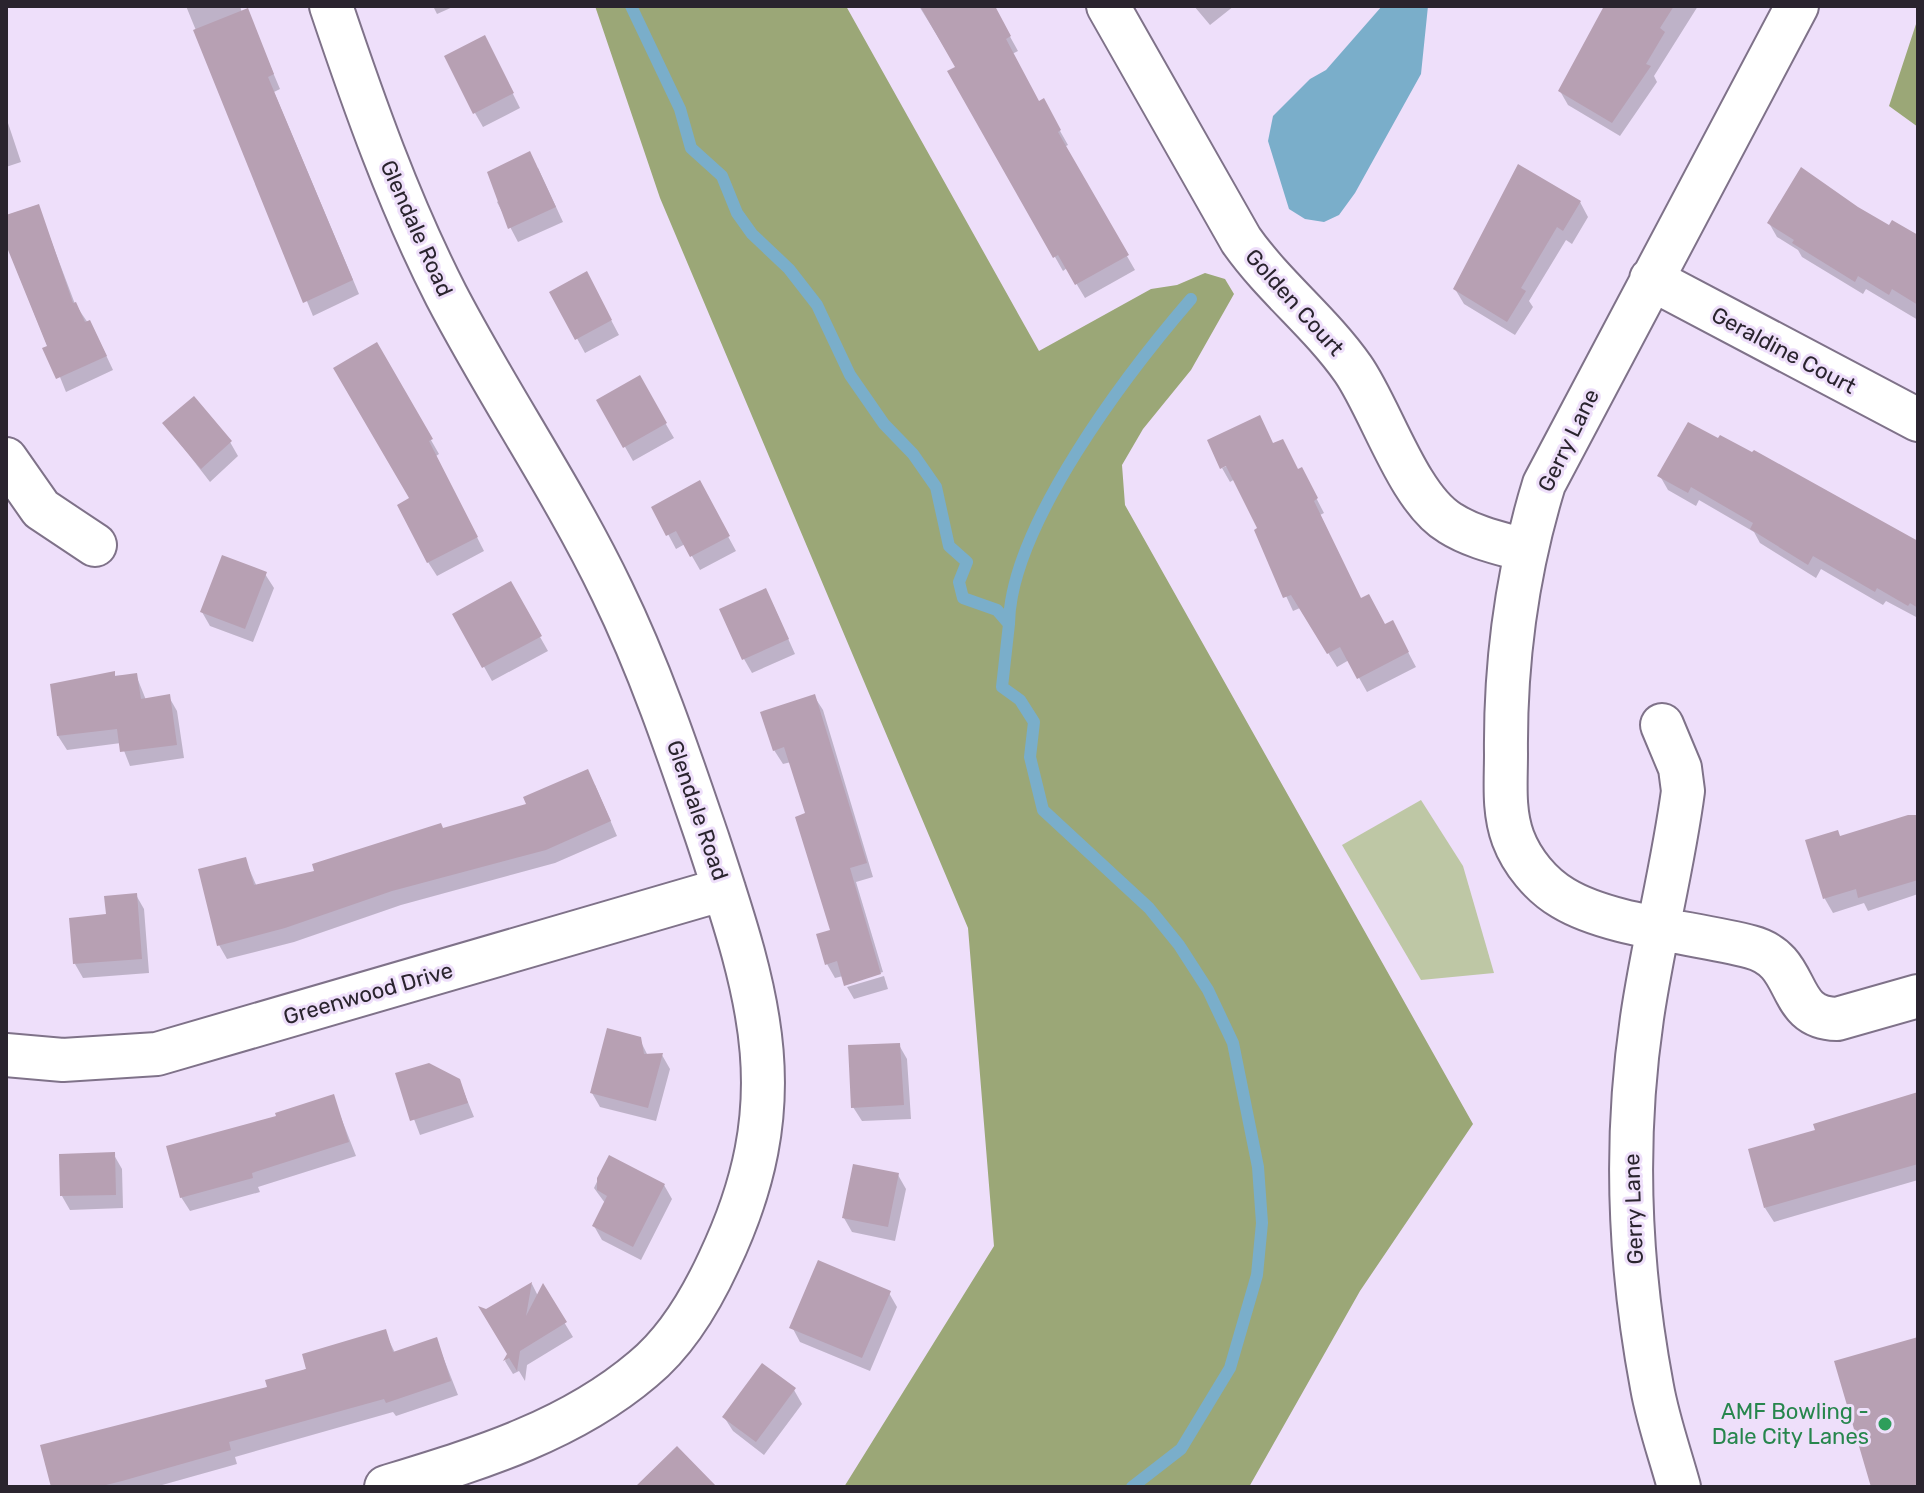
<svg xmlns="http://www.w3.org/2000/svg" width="1924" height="1493" font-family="Rubik,sans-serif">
<rect width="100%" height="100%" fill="#eedffa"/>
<path fill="#bec7a5" d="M1421,800L1463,866L1494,973L1421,980L1342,845Z"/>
<path fill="#9ba777" d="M595,6H846L1039,351L1151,289L1177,285L1205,273L1225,279L1234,294L1191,370L1143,429L1122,465L1125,505L1473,1124L1360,1291L1249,1487H844L994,1246L968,928L660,198Z
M1918,18V127L1889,106Z"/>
<path fill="#7aaeca" d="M1382,6H1428L1421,74L1355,193L1339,215L1324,222L1305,219L1289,209L1268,141L1273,116L1310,79L1326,70Z"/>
<path fill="#0003" d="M186,6H240L242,13L247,11L280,89L274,92L359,294L313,316Z
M433,6H455L437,14Z
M919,6H993L1018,51L1012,54L1039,103L1043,101L1068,145L1064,147L1135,270L1085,298L1067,268L1063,271L1055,257L957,68Z
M1194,6H1234L1210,25Z
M1607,6H1698L1654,76L1657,82L1620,136L1568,105L1560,91Z
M492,52L520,108L483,127L475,113Z
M6,117L21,162L6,167Z
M538,168L563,222L518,242L497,202Z
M1830,192L1889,227L1918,237V320L1866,289L1863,294L1802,257L1798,250L1777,237L1769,223Z
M1580,202L1588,217L1572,244L1566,240L1529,301L1533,307L1515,335L1464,304L1455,289Z
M38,206L75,304L97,336L113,370L66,392L6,243V218Z
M594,288L619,335L585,353L552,293Z
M376,345L439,454L436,456L484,551L437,576L428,562Z
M639,378L674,438L633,461L599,401Z
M165,424L230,442L238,456L210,482Z
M1274,445L1309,484L1324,513L1320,515L1361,600L1385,627L1400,637L1416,667L1367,692L1349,660L1337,667L1300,608L1293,611L1256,531L1260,529L1235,479L1230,482L1222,468Z
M1660,476L1918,543V618L1886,601L1883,605L1821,569L1816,578L1760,543L1754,532L1699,500L1696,506L1668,490Z
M699,483L736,551L700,570L685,544L676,549L654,508Z
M265,574L274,588L253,642L210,626L202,612Z
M510,584L548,651L492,681L455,615Z
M773,605L795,654L752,673L744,659Z
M136,675L146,700L169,697L177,711L184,758L130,766L121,743L67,750L58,736L52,686L88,677Z
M814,696L823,710L873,877L856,882L883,972L846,983L843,976L835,978L827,964L832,931L808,815L791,762L783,764L774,750Z
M595,785L617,836L555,863L401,905L294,942L227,959L219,945L245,859L257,887L317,872Z
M1918,817V894L1868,911L1864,903L1833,913L1825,899L1808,841L1840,838Z
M136,895L144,909L149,973L83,978L75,964L108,916Z
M884,976L888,989L854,999L847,987Z
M639,1038L648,1056L662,1055L670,1069L656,1121L600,1107L592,1093Z
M899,1045L907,1059L911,1119L862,1121L853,1107Z
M397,1074L459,1080L474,1117L420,1135Z
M1918,1093V1180L1774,1222L1765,1208L1818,1131Z
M333,1097L356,1156L258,1187L260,1192L190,1211L181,1197L279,1118Z
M114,1155L122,1169L123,1208L70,1210L62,1196Z
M609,1157L664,1185L672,1199L641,1260L602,1240L594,1226L605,1203L594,1188Z
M898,1175L906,1189L895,1241L852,1232L844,1218Z
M532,1284L538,1296L543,1287L573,1337L527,1365L525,1381L519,1371L513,1374L505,1361L509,1354L486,1312Z
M889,1293L897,1307L870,1371L800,1342L792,1327Z
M385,1332L395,1353L436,1339L458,1395L396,1416L393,1412L235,1457L237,1464L155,1487H53Z
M794,1390L802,1404L764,1455L733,1431L724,1417Z"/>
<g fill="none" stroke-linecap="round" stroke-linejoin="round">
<path stroke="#7aaeca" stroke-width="12" d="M631,6L680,109L691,148L722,176L737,213L752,234L789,269L817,305L850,375L884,424L913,454L936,487L949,546L967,562L959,582L963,598L997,610L1009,624L1002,687L1020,700L1034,722L1030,757L1043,810L1149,908L1179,945L1208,990L1233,1043L1258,1167L1262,1223L1257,1275L1230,1368L1181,1449L1132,1487
M1009,624C1010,526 1128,372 1191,299"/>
</g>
<path fill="#b7a0b3" d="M920,6H995L1011,36L1006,39L1039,101L1044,98L1061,130L1058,132L1129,255L1075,285L1058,255L1053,258L947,71L955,67Z
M1604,6H1674L1660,28L1665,32L1646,64L1651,66L1612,123L1558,91Z
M248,8L274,74L268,77L353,280L303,303L193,30Z
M485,35L514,93L473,114L444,56Z
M530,151L556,207L508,229L487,172Z
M1518,164L1581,201L1563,231L1557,227L1521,288L1526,291L1507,322L1453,289Z
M1801,167L1858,207L1889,225L1892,220L1918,235V305L1892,289L1889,295L1858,276L1855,282L1792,243L1794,240L1767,223Z
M39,204L73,303L76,302L85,322L90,320L107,356L56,379L42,348L47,346L6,245V215Z
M587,271L612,320L575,340L549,292Z
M377,342L433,439L429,441L478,537L427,563L397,505L409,498L333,368Z
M640,375L667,423L623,448L596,400Z
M194,396L232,441L201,469L162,423Z
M1260,415L1273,443L1283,439L1298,469L1302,467L1318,498L1314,501L1361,598L1369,594L1385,624L1393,620L1409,652L1357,679L1340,647L1327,654L1291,595L1283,598L1254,530L1257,528L1226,466L1220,469L1207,440Z
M1688,422L1718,438L1720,435L1752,452L1754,450L1918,541V608L1910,603L1908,606L1877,588L1875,592L1813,556L1808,565L1750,529L1753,523L1691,487L1688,493L1657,476Z
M700,480L730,536L690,557L676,531L666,536L651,507Z
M222,555L267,572L245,629L200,612Z
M511,581L542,636L482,668L452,614Z
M766,588L789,639L742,660L719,609Z
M115,671V676L137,673L141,699L170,694L177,745L120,752L117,729L57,736L50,684Z
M815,694L867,863L850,868L881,974L844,986L837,961L825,965L816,934L830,930L795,817L805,813L784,747L773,751L760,712Z
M588,769L611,821L546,850L392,891L285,928L217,946L198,869L246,857L254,885L314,871L312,864L441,823L443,828L526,804L523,797Z
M1908,815H1918V880L1858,898L1856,889L1823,899L1805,840L1838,830L1840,836Z
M137,893L142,959L73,964L69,918L106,914L104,896Z
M607,1028L641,1037L644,1054L663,1053L648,1108L590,1093Z
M900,1043L904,1105L851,1108L848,1045Z
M429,1063L460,1079L468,1103L410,1121L395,1073Z
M1918,1092V1164L1764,1208L1748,1149L1815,1130L1813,1124Z
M334,1094L349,1142L252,1173L253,1178L180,1198L166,1146L276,1116L275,1113Z
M115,1152L116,1195L60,1196L59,1154Z
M609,1155L665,1184L633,1247L592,1226L607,1196L597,1190V1178Z
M853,1164L899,1173L888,1227L842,1218Z
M818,1260L891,1291L862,1358L789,1328Z
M532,1282L526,1316L543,1283L567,1322L520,1351L517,1371L509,1358L503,1361L507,1354L478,1306L486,1309Z
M386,1329L393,1352L437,1337L451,1381L386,1403L384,1399L229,1442L231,1450L122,1481L98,1487H51L40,1445L267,1387L265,1380L306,1369L302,1354Z
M1918,1337V1487H1871L1834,1361Z
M762,1363L796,1388L756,1442L722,1417Z
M677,1446L717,1487H635Z"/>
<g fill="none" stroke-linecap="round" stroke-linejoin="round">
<g stroke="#7f7289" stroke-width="46">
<path id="street" d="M331,6C364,104 399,203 446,295C498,395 563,489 612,591C651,671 679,755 708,840C760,998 795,1101 719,1261C701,1300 676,1342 643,1369C569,1432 477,1459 386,1487
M1108,6L1241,240C1274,287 1320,322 1353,369C1381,409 1408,498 1450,523C1472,537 1499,543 1524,550
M1797,6L1544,484C1517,572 1505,661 1506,754C1506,782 1503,811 1513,838C1522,862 1541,885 1563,898C1611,927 1696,932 1751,947C1804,961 1783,1018 1837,1019L1918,996
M1651,279L1918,420
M6,459L41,509L95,545
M1662,725L1680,768L1683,791C1673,867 1653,942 1642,1018C1624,1141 1629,1265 1652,1387C1658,1421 1670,1454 1679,1487
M6,1055L63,1060L157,1054L724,889"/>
</g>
<use href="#street" stroke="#fff" stroke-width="42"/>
</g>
<circle fill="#2e9e5b" stroke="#eedffa" stroke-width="3" cx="1885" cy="1424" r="8"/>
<g text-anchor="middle" stroke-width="6" stroke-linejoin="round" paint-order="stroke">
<g font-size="22" fill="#2a242e" stroke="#eedffa">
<text transform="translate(417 228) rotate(66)" y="8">Glendale Road</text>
<text transform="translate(1295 302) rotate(48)" y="8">Golden Court</text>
<text transform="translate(1784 350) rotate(28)" y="8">Geraldine Court</text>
<text transform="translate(1568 440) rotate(-64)" y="8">Gerry Lane</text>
<text transform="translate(698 810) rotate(71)" y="8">Glendale Road</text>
<text transform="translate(368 993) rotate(-16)" y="8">Greenwood Drive</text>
<text transform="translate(1633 1209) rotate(-92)" y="8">Gerry Lane</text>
</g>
<g font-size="22" fill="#27864d" stroke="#eedffa" text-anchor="end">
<text x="1869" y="1419">AMF Bowling -<tspan x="1869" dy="25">Dale City Lanes</tspan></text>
</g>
</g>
<rect width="1924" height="1493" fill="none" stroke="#2a242e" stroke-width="16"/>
</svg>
